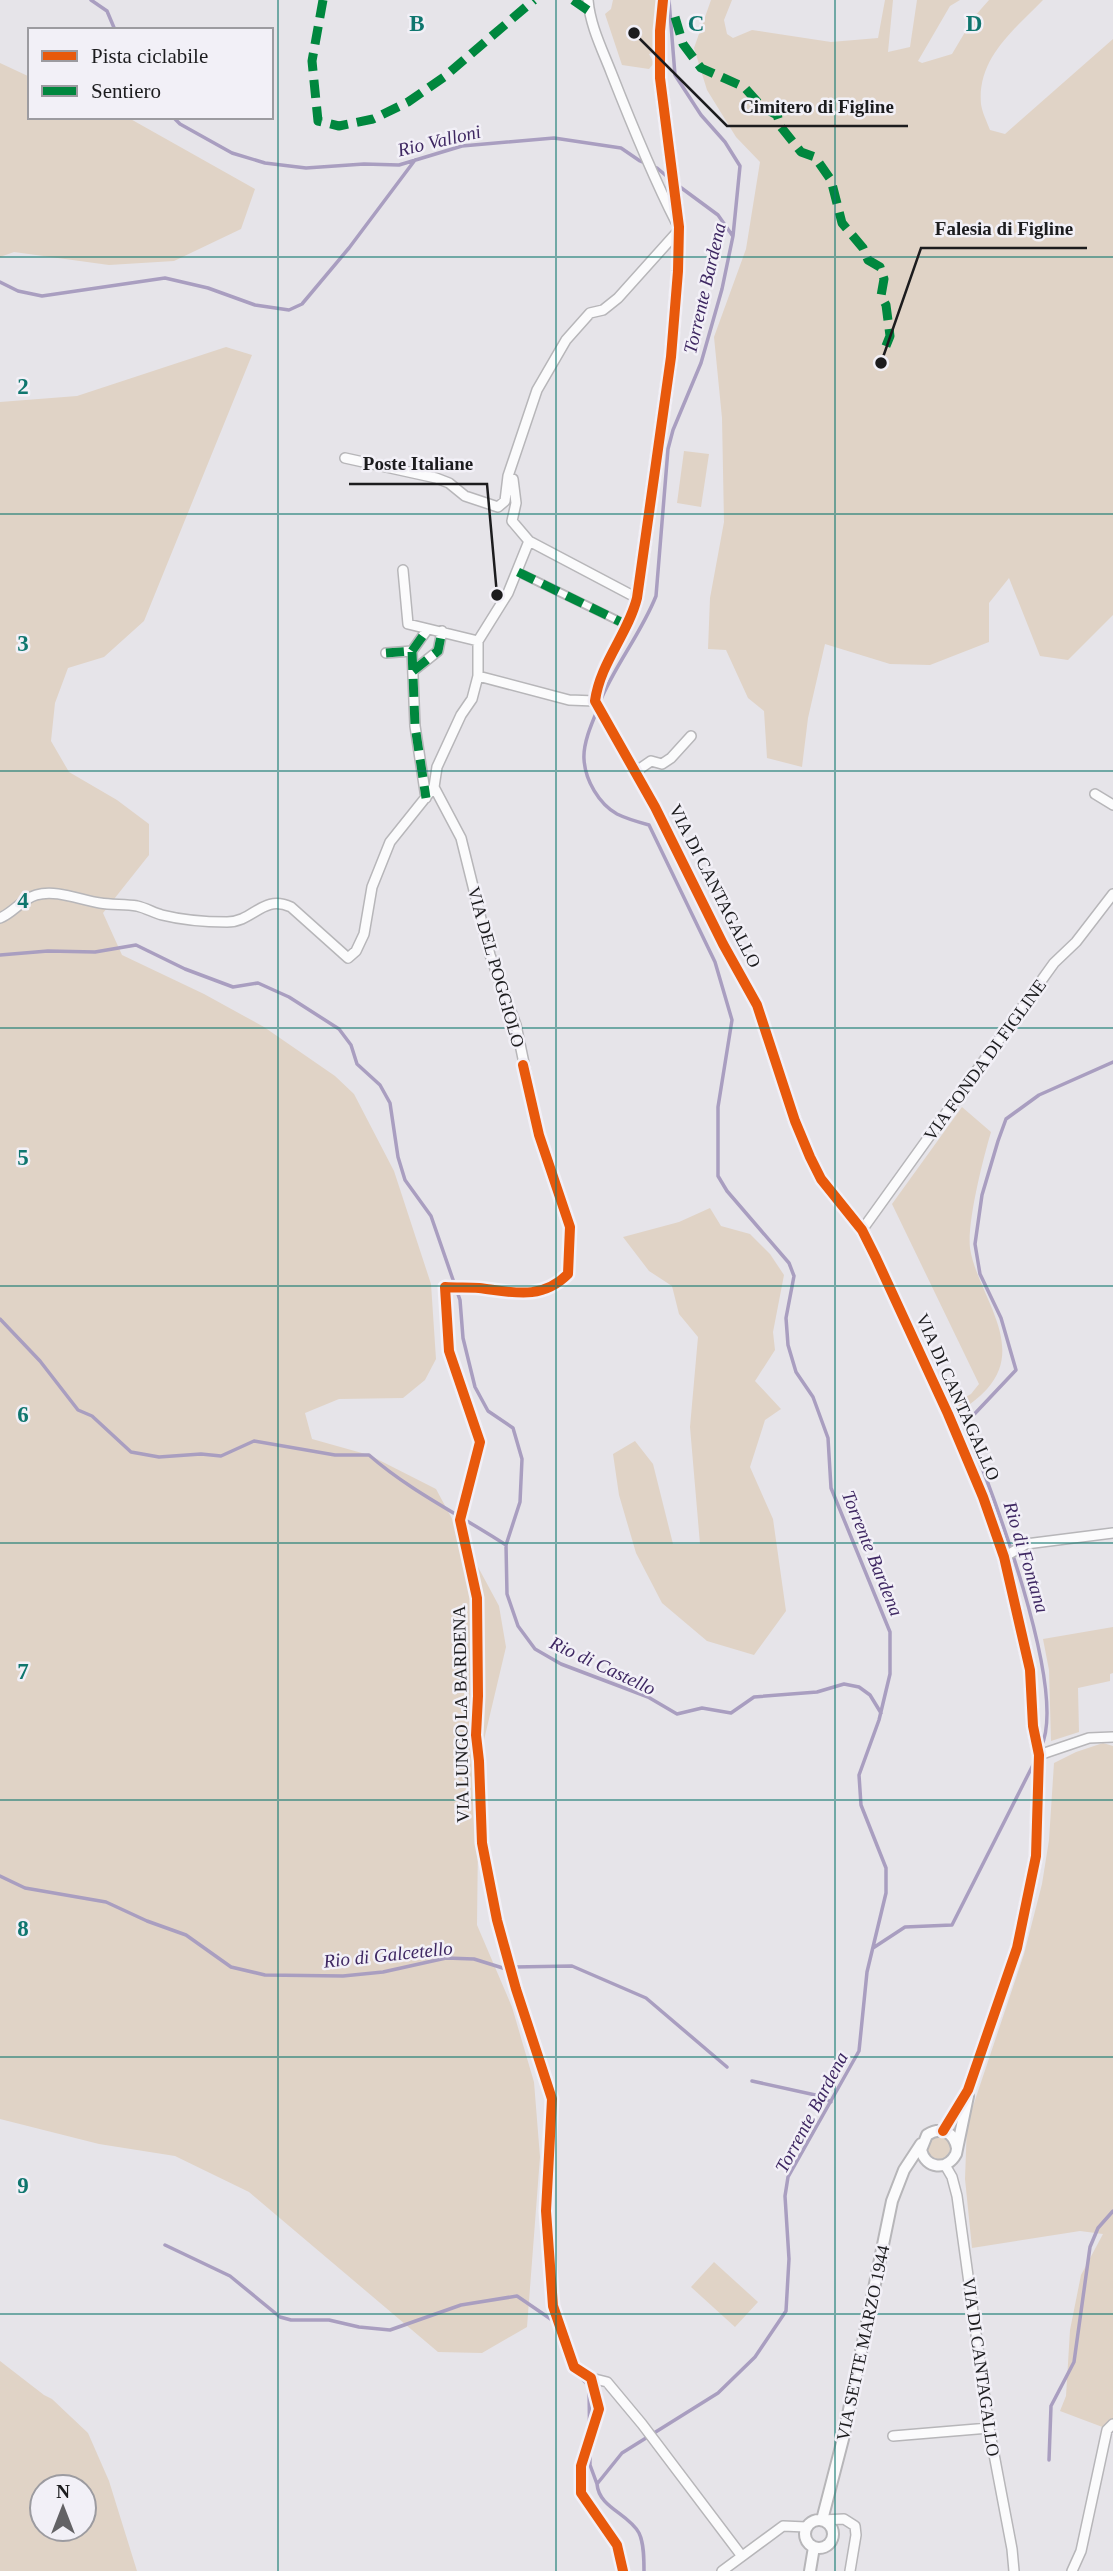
<svg xmlns="http://www.w3.org/2000/svg" width="1113" height="2571" font-family="Georgia,serif">
<rect width="100%" height="100%" fill="#e6e4e9"/>
<path fill="#e0d3c6" fill-rule="evenodd" d="M613,0H660L655,52L649,54L654,63L649,69L622,65L605,14L611,9Z
M711,0H732L724,20L727,34L733,38L752,30L831,42L878,38L885,0H893L888,52L910,47L917,0H960L950,6L918,61L922,63L952,54L974,17L989,0H1043C1014,30 977,58 981,104C982,112 987,122 990,130L1005,134L1113,39V615L1068,660L1040,656L1009,578L989,603V642L930,665L890,664L825,644L808,718L802,767L767,758L764,711L748,698L726,650L708,649L710,598L724,522L722,418L714,337L746,249L760,162L736,137L707,90L694,48Z
M0,63L30,77V117H127L255,189L241,229L174,261L109,265L14,252L0,257Z
M226,347L252,355L144,621L104,657L68,668L55,703L51,741L69,772L117,800L149,824V855L103,913L122,955L204,994L264,1027L335,1076L354,1094L394,1171L431,1284L436,1359L425,1380L403,1398L339,1399L305,1413L312,1439L369,1455L436,1489L499,1606L506,1647L479,1761L477,1925L512,2007L534,2082L540,2157L527,2327L482,2353L438,2352L249,2192L175,2156L99,2144L0,2119V402L77,396Z
M684,451L709,454L701,507L677,503Z
M962,1107L991,1132C983,1159 967,1222 970,1248C977,1294 1027,1345 987,1389C979,1398 968,1405 959,1413L954,1403L971,1394L979,1384L892,1204Z
M710,1208L721,1226L750,1234L770,1254L784,1275L773,1332L775,1350L755,1381L781,1409L765,1420L750,1467L773,1519L786,1611L754,1655L707,1641L662,1603L636,1553L619,1495L613,1454L635,1441L653,1464L673,1544H700L690,1427L698,1337L679,1314L672,1286L649,1271L623,1237L679,1222Z
M1113,1627V1673L1110,1674V1681L1078,1688L1079,1732L1051,1741L1049,1670L1043,1639Z
M1103,1743L1113,1746V2431L1060,2411L1066,2396L1070,2330L1081,2275L1103,2234L1080,2231L972,2248L965,2179L967,2124L1024,1954L1042,1884L1049,1840L1054,1763L1076,1752Z
M928 2148a11 11 0 1 1 22 0a11 11 0 1 1-22 0Z
M714,2262L758,2302L735,2327L691,2287Z
M0,2361L44,2395L52,2399L88,2433L109,2481L137,2571H0ZM42,2487H84V2529H42Z"/>
<g fill="none" stroke-linecap="round" stroke-linejoin="round">
<path stroke="#a99ec0" stroke-width="3.5" d="M91,0L107,11L115,30
M173,117L180,124L232,153L265,163L306,168L364,164L399,165L462,146L554,138L621,148L640,161L657,168L670,179
M676,184L718,215L732,235
M0,282L18,291L42,296L165,278L208,288L255,305L289,310L302,304L349,248L415,160
M599,704C614,666 641,634 656,596L668,449L673,430L701,363L722,289L733,236L740,166L725,142L701,115L675,75L669,0
M597,711C591,725 583,744 584,759C585,780 599,804 617,814C627,819 638,822 649,825L715,962L732,1020L718,1107V1176L727,1191L789,1263L794,1276L786,1318L788,1345L796,1372L813,1397L828,1438L831,1488L890,1632V1674L879,1720L859,1775L861,1805L886,1868V1893L867,1972L859,2051L788,2177L785,2196L789,2259L786,2311L755,2357L718,2393L622,2453L597,2484C599,2508 628,2513 639,2533C644,2543 644,2559 644,2571
M0,955L48,951L95,952L136,945L185,969L233,987L258,983L289,997L339,1029L351,1045L357,1064L380,1085L390,1103L398,1157L405,1180L431,1216L460,1300L463,1338L475,1387L488,1411L513,1428L522,1459L520,1502L506,1545L507,1594L518,1626L535,1649L561,1664L648,1697L677,1714L702,1708L731,1713L754,1697L817,1692L844,1684L859,1687L870,1695L881,1713
M0,1319L40,1361L78,1410L92,1416L131,1452L159,1457L201,1454L221,1456L254,1441L335,1455H369C410,1491 460,1515 506,1545
M1041,1747C1069,1690 990,1486 965,1424L1016,1370L1001,1318L980,1274L975,1244L982,1195L998,1141L1006,1119L1039,1095L1113,1062
M0,1876L25,1888L106,1902L147,1921L186,1935L231,1967L265,1975L343,1976L383,1972L446,1958L474,1959L506,1969
M873,1948L905,1927L952,1925L1035,1761
M514,1967L572,1966L646,1998L727,2067
M752,2081L820,2096L831,2102
M165,2245L230,2276L280,2317L291,2320H329L359,2327L390,2330L461,2305L517,2296L555,2322L568,2364L589,2386L590,2465L597,2484
M1049,2460L1051,2406L1074,2362L1090,2247L1098,2228L1113,2211"/>
<g stroke="#b7b6b9" stroke-width="10">
<path id="pedestrian" d="M518,572L627,625"/>
</g>
<g stroke="#b7b6b9" stroke-width="12">
<path id="minor" d="M588,0C590,25 602,49 611,72C631,123 651,173 676,222
M345,458L436,478L449,483L465,496L498,507L505,501L508,476L537,390L566,340L590,313L603,310L618,298L679,230
M508,476L513,479L516,503L512,521L529,541L637,598
M403,570L408,624L478,641
M478,641V676L569,700L595,701
M478,641L508,593L529,541
M412,651L427,630
M386,653L412,651L415,726L426,798
M413,671L438,651L442,631
M478,676L472,699L461,715L437,767L434,787L461,838L490,955L516,1025L539,1135L570,1227L568,1274
M635,772L651,761L662,764L671,758L691,736
M1095,794L1113,805
M0,918C13,913 22,899 36,895C56,889 80,900 100,903C112,905 125,904 137,906C146,908 154,913 162,915C182,920 207,922 227,922C254,922 262,894 291,907L348,958L356,951L364,934L372,887L390,842L434,787
M862,1230L1054,963L1076,942L1113,894
M1004,1557L1026,1544L1113,1533
M1039,1755L1089,1738L1113,1737
M945,2165L952,2177L957,2196L989,2428L1012,2549L1014,2571
M591,2378L607,2382L642,2424L741,2555
M893,2436L989,2428
M822,2520L844,2519L855,2526L856,2535L850,2571
M722,2571L783,2526L806,2527
M1072,2571L1081,2551L1107,2430L1113,2424"/>
</g>
<g stroke="#b7b6b9" stroke-width="14">
<path id="tertiary" d="M663,0L660,31V78L679,227L678,271L671,357L637,598C628,634 600,663 595,701L655,807L723,944L757,1005L795,1121L810,1157L821,1179L862,1230L876,1258L948,1414L983,1497L1004,1557L1030,1670L1033,1726L1039,1755L1036,1856L1017,1948L968,2090L943,2131
M957,2148C954,2132 941,2126 927,2135L921,2150C926,2169 947,2171 956,2154L968,2096
M805 2534a14 14 0 1 1 28 0a14 14 0 1 1-28 0Z
M822,2520L843,2439L892,2201L904,2170L921,2144
M810,2571L814,2547"/>
</g>
<use href="#pedestrian" stroke="#fbfbfc" stroke-width="6"/>
<use href="#minor" stroke="#fbfbfc" stroke-width="9"/>
<use href="#tertiary" stroke="#fbfbfc" stroke-width="10"/>
<path stroke="#00873e" stroke-width="9" stroke-dasharray="18 9" stroke-linecap="butt" d="M323,0L312,61L318,121L339,126L373,119L408,102L444,77L534,0
M573,0L589,11
M675,17L683,44L701,68L744,87L762,107L777,115L781,127L801,152L815,157L831,180L842,223L863,248L868,260L880,267L884,279L881,296L886,305L890,336L884,351
M518,572L627,625
M412,651L427,630
M386,653L412,651L415,726L426,798
M413,671L438,651L442,631"/>
<g stroke="#f2f0f7" stroke-width="15">
<path id="cycleway" d="M663,0L660,31V78L679,227L678,271L671,357L637,598C628,634 600,663 595,701L655,807L723,944L757,1005L795,1121L810,1157L821,1179L862,1230L876,1258L948,1414L983,1497L1004,1557L1030,1670L1033,1726L1039,1755L1036,1856L1017,1948L968,2090L943,2131
M523,1065L539,1135L570,1227L568,1274C541,1301 512,1292 479,1288C468,1287 457,1288 445,1287L449,1351L480,1442L460,1520L477,1598L478,1696L476,1735L479,1761L482,1843L497,1920L516,1989L552,2099L546,2211L553,2306L574,2367L591,2378L599,2409L581,2466V2493L617,2545L623,2571"/>
</g>
<use href="#cycleway" stroke="#e8590c" stroke-width="10"/>
</g>
<path fill="none" stroke="#0f766e" stroke-width="2" stroke-opacity="0.55" d="M278,0V2571M556,0V2571M835,0V2571M0,257H1113M0,514H1113M0,771H1113M0,1028H1113M0,1286H1113M0,1543H1113M0,1800H1113M0,2057H1113M0,2314H1113"/>
<g text-anchor="middle" stroke-width="5" stroke-linejoin="round" paint-order="stroke">
<g font-size="18" fill="#1c1c1e" stroke="#f2f0f7">
<text transform="translate(715 886) rotate(63)" y="6">VIA DI CANTAGALLO</text>
<text transform="translate(496 967) rotate(74)" y="6">VIA DEL POGGIOLO</text>
<text transform="translate(985 1060) rotate(-54)" y="6">VIA FONDA DI FIGLINE</text>
<text transform="translate(958 1397) rotate(66)" y="6">VIA DI CANTAGALLO</text>
<text transform="translate(461 1714) rotate(-91)" y="6">VIA LUNGO LA BARDENA</text>
<text transform="translate(863 2343) rotate(-78)" y="6">VIA SETTE MARZO 1944</text>
<text transform="translate(981 2367) rotate(82)" y="6">VIA DI CANTAGALLO</text>
</g>
<g font-size="19" font-style="italic" fill="#3e2762" stroke="#f2f0f7">
<text transform="translate(439 140) rotate(-13)" y="7">Rio Valloni</text>
<text transform="translate(704 288) rotate(-77)" y="7">Torrente Bardena</text>
<text transform="translate(873 1553) rotate(68)" y="7">Torrente Bardena</text>
<text transform="translate(1027 1557) rotate(73)" y="7">Rio di Fontana</text>
<text transform="translate(603 1665) rotate(25)" y="7">Rio di Castello</text>
<text transform="translate(388 1954) rotate(-6)" y="7">Rio di Galcetello</text>
<text transform="translate(811 2112) rotate(-62)" y="7">Torrente Bardena</text>
</g>
</g>
<g font-size="23" text-anchor="middle" font-weight="bold" fill="#0f766e" stroke="#f2f0f7" stroke-width="5" stroke-linejoin="round" paint-order="stroke">
<text x="417" y="31">B</text>
<text x="696" y="31">C</text>
<text x="974" y="31">D</text>
<text x="23" y="394">2</text>
<text x="23" y="651">3</text>
<text x="23" y="908">4</text>
<text x="23" y="1165">5</text>
<text x="23" y="1422">6</text>
<text x="23" y="1679">7</text>
<text x="23" y="1936">8</text>
<text x="23" y="2193">9</text>
</g>
<path fill="none" stroke="#1c1c1e" stroke-width="2.5" d="M634 33L727 126H908M881 363L921 248H1087M497 595L487 484H349"/>
<g fill="#1c1c1e" stroke="#f2f0f7" stroke-width="2.5">
<circle cx="634" cy="33" r="7"/>
<circle cx="881" cy="363" r="7"/>
<circle cx="497" cy="595" r="7"/>
</g>
<g font-size="19" text-anchor="middle" font-weight="bold" fill="#1c1c1e" stroke="#f2f0f7" stroke-width="5" stroke-linejoin="round" paint-order="stroke">
<text x="817" y="113">Cimitero di Figline</text>
<text x="1004" y="235">Falesia di Figline</text>
<text x="418" y="470">Poste Italiane</text>
</g>
<rect x="28" y="28" width="245" height="91" fill="#f2f0f7" stroke="#9c9ba0" stroke-width="2"/>
<rect x="42" y="51" width="35" height="10" fill="#e8590c" stroke="#9c9ba0" stroke-width="2"/>
<text x="91" y="63" font-size="21" fill="#1c1c1e">Pista ciclabile</text>
<rect x="42" y="86" width="35" height="10" fill="#00873e" stroke="#9c9ba0" stroke-width="2"/>
<text x="91" y="98" font-size="21" fill="#1c1c1e">Sentiero</text>
<g transform="translate(63 2508)"><circle r="33" fill="#f2f0f7" stroke="#9c9ba0" stroke-width="2"/>
<path d="M0-5L12 26L0 18L-12 26Z" fill="#636265"/>
<text y="-10" font-size="19" font-weight="bold" text-anchor="middle" fill="#1c1c1e">N</text>
</g>
</svg>
